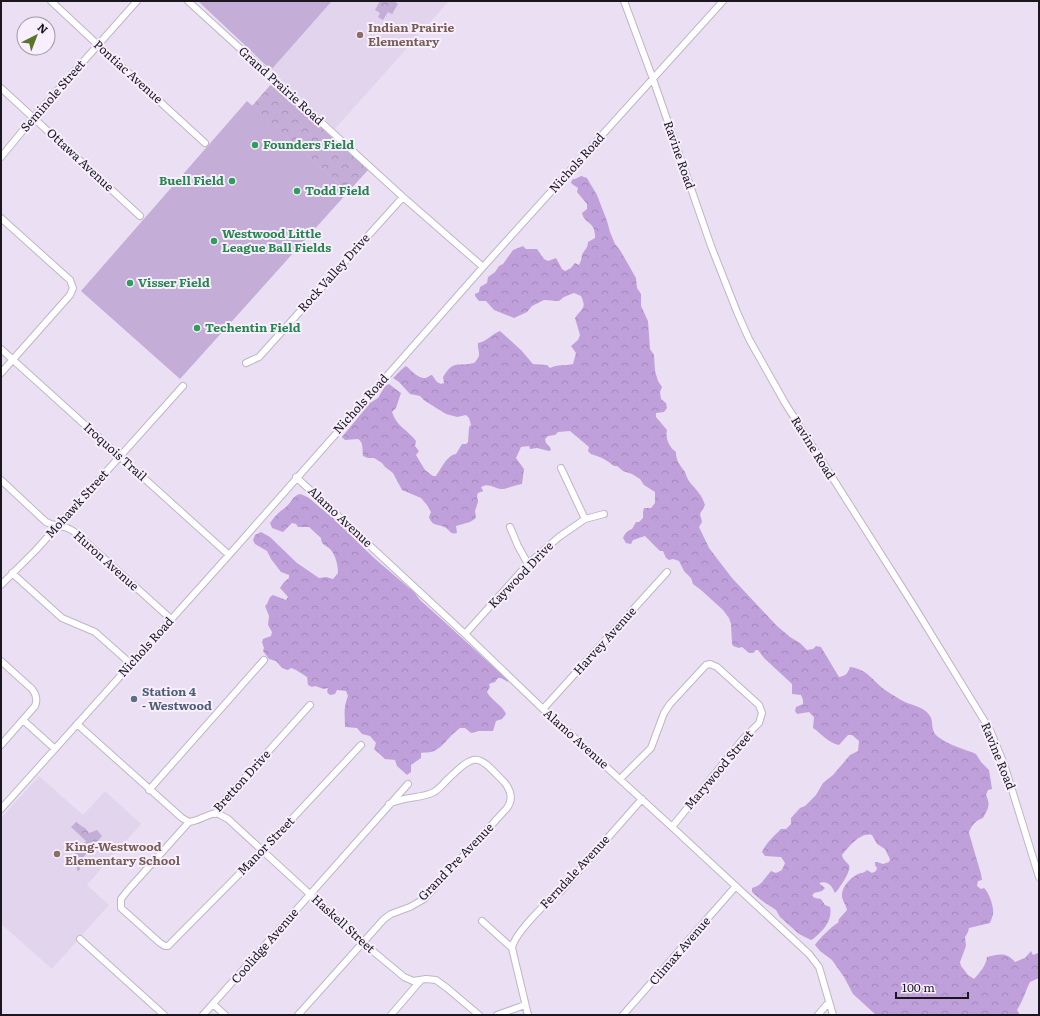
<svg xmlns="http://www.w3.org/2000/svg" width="1040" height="1016" font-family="Literata,serif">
<defs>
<pattern id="forest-crowns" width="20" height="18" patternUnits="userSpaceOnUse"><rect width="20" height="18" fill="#c0a0da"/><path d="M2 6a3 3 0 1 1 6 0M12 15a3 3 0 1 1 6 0" fill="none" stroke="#a489bb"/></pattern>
<pattern id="park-crowns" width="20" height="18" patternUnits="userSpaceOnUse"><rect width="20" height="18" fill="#c4add6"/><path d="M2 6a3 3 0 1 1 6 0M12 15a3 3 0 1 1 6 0" fill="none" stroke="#a894b7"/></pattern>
</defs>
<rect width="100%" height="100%" fill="#ebe0f3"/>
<path fill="#e2d4ed" d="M332,1H449L335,129L271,70Z
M39,776L83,815L105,791L141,824L87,885L109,905L52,969L1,924V818Z"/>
<path fill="#c4add6" d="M198,1H332L271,70Z
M247,101L348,192L180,379L81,291Z"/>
<path fill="url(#forest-crowns)" d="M581,176L587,178L597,195L607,221L610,232L615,244L620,250L636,278L637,288L641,294V306L648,321L650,349L654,355L655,371L658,381L662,387L660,392L661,399L666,403L667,408L664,412L656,413V417L667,430C665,438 669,447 676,452C676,461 680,465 685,472C686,475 687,478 689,481C695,489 702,494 705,505L700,514L702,522L699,527L709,548L732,578L777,626L790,637L800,643L807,650L813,649L816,646L821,647L839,677C846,676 848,673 850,667C863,668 871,677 880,686C886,691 896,697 903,701C912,706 924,706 930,716C934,722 930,730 937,736C946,744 964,749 976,754L981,762L989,770L992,789L988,790L986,795C991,806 988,808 983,818C976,820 970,827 969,833L981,874L982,880L978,881L977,886L981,889L984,888C989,892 994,907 993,913C993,916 991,920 990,923L969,928L968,932L965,937L966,946L960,962L961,966L968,975L974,979C980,972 986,966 987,957C1000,954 1006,952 1015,962L1025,958L1031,951L1033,955L1038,953L1039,954V978L1030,982C1025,992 1023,1001 1017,1010L1020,1015H876L853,994L844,977L832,960L820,951L815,945C818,940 834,924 838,923L839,919L847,910C846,905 843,902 842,897C841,887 850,878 858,874C862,872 863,874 867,870L872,873L876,871L877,868L875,865V862H877L883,864L889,862L890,859L885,849L877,844L872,835C860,832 849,847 842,855C843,860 846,861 849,865C852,870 839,889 835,893C832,886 828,880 819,883L825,888L822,891L814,893L812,896L815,898L821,899L825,905L830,907C833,920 823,931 813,939L811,940L799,934L780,917L776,910L761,900L752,892V888C762,885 763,880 771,871L776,873L782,870L785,863L781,857L765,856L762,852C766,843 774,836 781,829H786L791,824V818L800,808L805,806L816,795L823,783L833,775L850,755L858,751L859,741L852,735H848L839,745C828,743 822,734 813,728L814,717L809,712L797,714L795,711L796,707L803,704V700L801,695L792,694V684L764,658L758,650H756L753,653H749L742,647L739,648L733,646L732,643L731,624L729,618L723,610L701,590L693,584L691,578L684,571L679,561L673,559L669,560L666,558L663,551H660L645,536L633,540L631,544L626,543L623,538C625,533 627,531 632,529L636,522H639L643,518V512L644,508H651L655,503V492L644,485L640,479L632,474L623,471L617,466H614C607,460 599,456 591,454L588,451L589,447L570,431L558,432L555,435L548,436L545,439L546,443L550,447L551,450L549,451L537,448L530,449L529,446L521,447L516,458L524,469L522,484C515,485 509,488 503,489C495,490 490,482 481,487L483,491L478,493L477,496L478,502L475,511L476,518L470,522L456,526L457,533C449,535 450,529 444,527C436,523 433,527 429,517L431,512L427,505L421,498L402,490L393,473L385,467L382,463L374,458H368L363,456C362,449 364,443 358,439L345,440L342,437L370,403L378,398L385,386L389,384L401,393L396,408L392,412C396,426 409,431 416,441L415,446L419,451L416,455L425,470L433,476H436C441,469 447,455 456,454L462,444H466L468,442L469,427L471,425L469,418L466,415L457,417L446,414L425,401L420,396L410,394L399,382L393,378C398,374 400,370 406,366C411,370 418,379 426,378C428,377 430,375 432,375L437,382L441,384L444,383L443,377C454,359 458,367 474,363C483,354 477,352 478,343C486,342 492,334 500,331L521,350L533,364L547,365L550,368C558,364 565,366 573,364L576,353L571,346L578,340L580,335L575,318C582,308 587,309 581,296L574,293L564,297L559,301L544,300L532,306L527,312L514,318L494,310L486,301H479L475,296V294L479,292L480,287L487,283L488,277L495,272L499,266L503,264L513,250L523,246L526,249H537L544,259L548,261L556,258L562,269L565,271L571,268L575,263L579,265C582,259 581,260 582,255C584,250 588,248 588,242L595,238C596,221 584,224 582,213L587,209V204L577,192L578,188L572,184L571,182L573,179H575Z
M300,494C312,497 318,508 329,514L374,558L415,593L420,600L439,617L508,680V682L501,678H498L495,682L489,684L490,687L487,692C492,701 502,705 506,714L502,719L496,721L493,731H479L471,733L465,728H460C457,731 453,733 450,737C444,743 442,747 434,751C430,753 425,752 421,753V758L411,765V772L407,775L397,766L395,760L385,759L374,749L376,743L370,736L362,734L357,728L345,727C345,714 343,709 348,696L346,691L337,690L335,694L330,695L327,692L328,688L324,689L315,686L312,687L308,685L307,677L296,670L291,668L288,670L282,668L276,661L269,659L263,651L264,648L262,642L263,639L271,636L272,632L268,625L269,616L265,606L267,604L270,597L273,595L286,600L288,597L280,588L284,582L289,578V575L281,572L271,559L267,551L255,544L253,540L255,535L261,532L270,537L297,563L319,578L326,577L333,579L338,573C338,566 336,556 331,550C327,545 321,546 321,538L309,527H298L296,524L292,523L283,532L272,528L270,523C275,516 279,512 286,507C292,502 292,496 300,494Z"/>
<path fill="url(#park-crowns)" d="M380,1H394L398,4L392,14L388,12L383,20L378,17L380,13L375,10Z
M273,82L369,169L348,192L252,106Z
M76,822C80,826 86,827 89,833L97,830L102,836L79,862L80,870L77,871L76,861L72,857L86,841L71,827Z"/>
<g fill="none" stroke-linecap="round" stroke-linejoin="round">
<g stroke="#bfb5c7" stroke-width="8">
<path id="minor" d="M51,1L98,45L205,143
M188,1L403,197L483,267
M624,1L653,79L711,246L737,312L749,339L785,403L912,603L990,730L1004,764L1039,877
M1,88L140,216
M1,157L34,117L137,1
M1,218L70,280L73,288L70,295L1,373
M1,349L229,555
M246,363L259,357L403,197
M561,468L585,519
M296,477L465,634L543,709L672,827L809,954L819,967L833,1015
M1,480L46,522C57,528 64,523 77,534L171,619
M510,527L518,546L528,564
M12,573L62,618L95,632L131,664
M1,585L36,550L183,386
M465,634L528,564L559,537L585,519L604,514
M1,661L32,689C36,694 38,699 35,706L1,745
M543,709L667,572
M23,720L55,749
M77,724L182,818L189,822
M361,745L262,851L168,946H165L160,943L121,908V899L128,890L189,822C199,821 207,814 217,813L228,819L362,942L404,977L413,981L426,979L436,980L447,988L479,1015
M620,779L651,748L664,713L670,704L706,665L710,664L717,667L759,705L762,713L759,723L743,739L672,827
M149,790L264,660
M1,809L229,555L483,267L723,1
M215,814L222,803L310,705
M482,921L512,948L528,1015
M80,939L164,1015
M512,948C514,934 548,900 560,892L642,799
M213,1004L225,1015
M203,1015L408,784
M298,1015L384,919L391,914L410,907L424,899L507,808C513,800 511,791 505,783C477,754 477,751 447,780C443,784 439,789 434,792C421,799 405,796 389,804
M391,1015L421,980
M497,1015L525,1005
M623,1015L736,886
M818,1015L829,1002"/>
</g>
<use href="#minor" stroke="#fff" stroke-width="6"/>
</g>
<g fill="#8d6e63" stroke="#f7effe" stroke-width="1.5">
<circle cx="360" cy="35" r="4"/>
<circle cx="57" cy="854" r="4"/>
</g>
<g fill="#2e9e5b" stroke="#f7effe" stroke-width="1.5">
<circle cx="255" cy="145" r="4"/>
<circle cx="232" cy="181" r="4"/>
<circle cx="297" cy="191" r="4"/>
<circle cx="214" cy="241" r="4"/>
<circle cx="130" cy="283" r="4"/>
<circle cx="197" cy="328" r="4"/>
</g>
<circle fill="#5c6f8a" stroke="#f7effe" stroke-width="1.5" cx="134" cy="699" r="4"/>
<g text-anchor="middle" stroke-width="4" stroke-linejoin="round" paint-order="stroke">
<g font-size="12" font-weight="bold" fill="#785e54" stroke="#f7effe" text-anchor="start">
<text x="368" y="32">Indian Prairie<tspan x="368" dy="14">Elementary</tspan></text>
<text x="65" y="851">King-Westwood<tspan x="65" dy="14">Elementary School</tspan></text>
</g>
<g font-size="12" fill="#1b171e" stroke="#f7effe">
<text transform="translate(128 72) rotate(42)" y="4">Pontiac Avenue</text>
<text transform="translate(281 86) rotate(42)" y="4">Grand Prairie Road</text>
<text transform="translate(53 96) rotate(-49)" y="4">Seminole Street</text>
<text transform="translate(679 155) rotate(71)" y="4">Ravine Road</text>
<text transform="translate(80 160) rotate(43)" y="4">Ottawa Avenue</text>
<text transform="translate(577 163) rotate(-48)" y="4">Nichols Road</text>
<text transform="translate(334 273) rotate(-48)" y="4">Rock Valley Drive</text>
<text transform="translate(361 404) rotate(-48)" y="4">Nichols Road</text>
<text transform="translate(813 448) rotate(58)" y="4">Ravine Road</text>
<text transform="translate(115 452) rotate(42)" y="4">Iroquois Trail</text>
<text transform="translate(77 504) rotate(-48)" y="4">Mohawk Street</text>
<text transform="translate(340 517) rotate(43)" y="4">Alamo Avenue</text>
<text transform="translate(106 561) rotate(42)" y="4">Huron Avenue</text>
<text transform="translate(521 575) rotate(-46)" y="4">Kaywood Drive</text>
<text transform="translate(605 641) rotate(-48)" y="4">Harvey Avenue</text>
<text transform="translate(146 647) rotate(-48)" y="4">Nichols Road</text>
<text transform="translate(576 739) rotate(42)" y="4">Alamo Avenue</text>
<text transform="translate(998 756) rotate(68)" y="4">Ravine Road</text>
<text transform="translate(719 770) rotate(-50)" y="4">Marywood Street</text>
<text transform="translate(242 781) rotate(-48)" y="4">Bretton Drive</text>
<text transform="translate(266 846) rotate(-46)" y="4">Manor Street</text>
<text transform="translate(456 862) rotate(-46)" y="4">Grand Pre Avenue</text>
<text transform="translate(575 872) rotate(-47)" y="4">Ferndale Avenue</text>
<text transform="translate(343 924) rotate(42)" y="4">Haskell Street</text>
<text transform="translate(265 946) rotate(-49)" y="4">Coolidge Avenue</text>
<text transform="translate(680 951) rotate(-49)" y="4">Climax Avenue</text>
</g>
<g font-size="12" font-weight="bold" fill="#27864d" stroke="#f7effe" text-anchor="start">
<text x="263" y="149">Founders Field</text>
<text x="224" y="185" text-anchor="end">Buell Field</text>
<text x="305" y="195">Todd Field</text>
<text x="222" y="238">Westwood Little<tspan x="222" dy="14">League Ball Fields</tspan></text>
<text x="138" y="287">Visser Field</text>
<text x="205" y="332">Techentin Field</text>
</g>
<g font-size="12" font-weight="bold" fill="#4e5e75" stroke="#f7effe" text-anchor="start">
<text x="142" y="696">Station 4<tspan x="142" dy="14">- Westwood</tspan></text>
</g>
</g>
<rect width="1040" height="1016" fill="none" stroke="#1b171e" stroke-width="4"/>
<g transform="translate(36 36) rotate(42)"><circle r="19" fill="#f7effe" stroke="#9f99a4"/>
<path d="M0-3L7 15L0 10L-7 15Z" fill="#5a7529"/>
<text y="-6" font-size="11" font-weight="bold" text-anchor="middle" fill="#1b171e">N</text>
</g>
<path d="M896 992v6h72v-6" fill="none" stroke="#1b171e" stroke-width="2"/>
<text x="902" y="992" font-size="12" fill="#1b171e" stroke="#f7effe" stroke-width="3" paint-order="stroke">100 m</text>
</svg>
